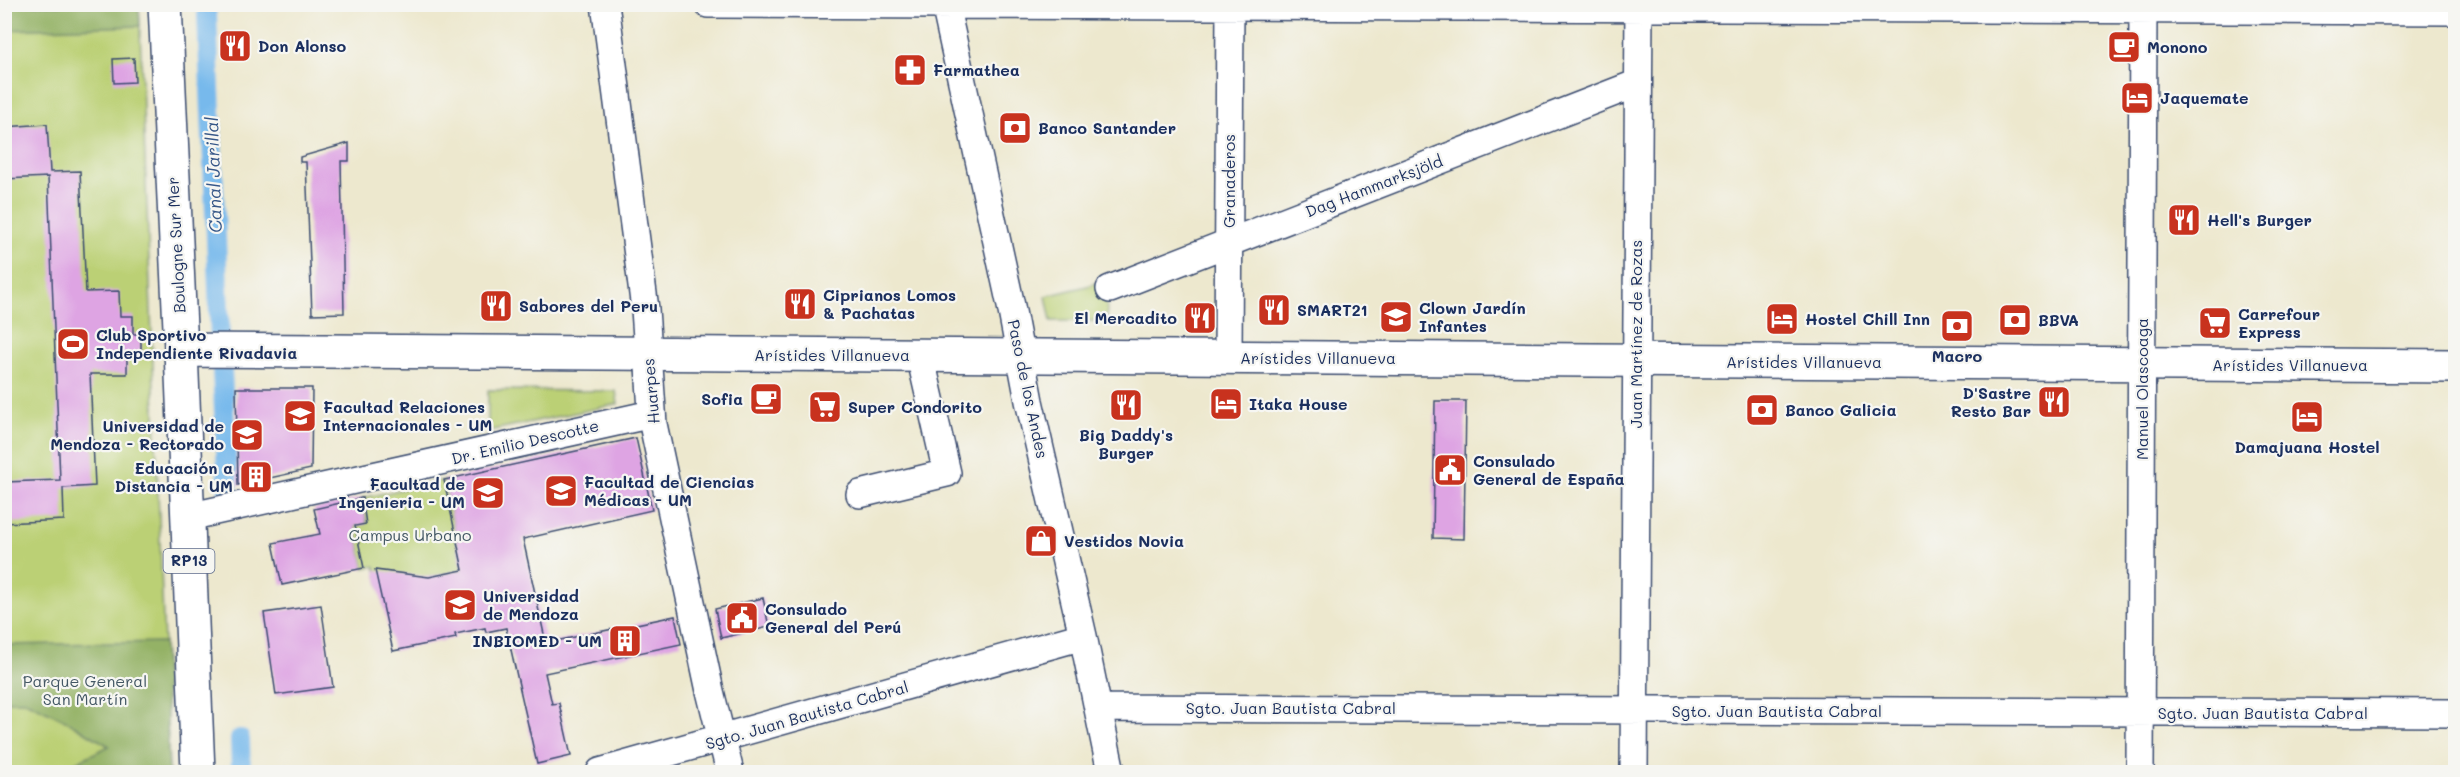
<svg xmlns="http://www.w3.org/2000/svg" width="2460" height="777" font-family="Mali,sans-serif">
<rect width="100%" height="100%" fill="#f6f6f2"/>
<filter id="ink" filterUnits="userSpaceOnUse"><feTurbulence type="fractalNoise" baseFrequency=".0167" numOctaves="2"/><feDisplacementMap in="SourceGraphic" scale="12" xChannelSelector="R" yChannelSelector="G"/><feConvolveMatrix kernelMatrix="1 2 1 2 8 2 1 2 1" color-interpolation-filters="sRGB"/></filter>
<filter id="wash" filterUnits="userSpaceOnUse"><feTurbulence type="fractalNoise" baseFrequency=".008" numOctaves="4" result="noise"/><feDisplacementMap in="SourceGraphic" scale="24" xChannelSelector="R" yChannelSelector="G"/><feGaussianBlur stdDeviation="1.35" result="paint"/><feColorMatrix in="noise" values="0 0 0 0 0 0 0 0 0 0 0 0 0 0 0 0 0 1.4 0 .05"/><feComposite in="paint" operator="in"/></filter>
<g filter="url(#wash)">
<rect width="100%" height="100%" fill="#ede8ce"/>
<path fill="#bbd074" stroke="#6b8069" stroke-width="1.5" d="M5,5H139L169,772H5Z
M1106,279L1107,321H1051L1046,296L1091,285Z
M488,390L616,391L618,404L488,431Z
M444,480L463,570L380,588L375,566L364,568L355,526L367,523L362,498Z"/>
<path fill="#94b266" stroke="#587062" stroke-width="1.5" d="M4,5H139L140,26L5,30Z
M164,642L169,772H56L109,746L65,720L25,701H5V645Z"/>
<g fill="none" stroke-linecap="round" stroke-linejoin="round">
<path stroke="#77b9ec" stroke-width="20" d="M207,14L220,337
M222,370L228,495
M240,739L241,772"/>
</g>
<g id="blocks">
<path fill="#dea4e3" d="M134,58L135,82L114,83L113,59Z
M47,124L50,172L80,171L86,292L119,291L120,316H133V334H141V354L127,355V374H90L95,486L63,488L64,520L4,523V482L60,480L48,177L4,179V127Z
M349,143V161H341L344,313L312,314L306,162H300V157Z
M236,388H312L311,469L238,485Z
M1435,401H1466L1464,539L1433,538Z
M636,438L652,510L523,539L546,643L675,616L681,644L545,673L552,704L559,703L571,756L537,764L506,628L486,632L485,628L455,634L456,638L393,651L375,570L429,577L463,570L444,480Z
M362,498L366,524L355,526L364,568L282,585L273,543L320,534L314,509Z
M763,598L769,627L721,638L715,609Z
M321,605L333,687L276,695L264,613Z"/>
</g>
</g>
<g filter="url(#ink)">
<use href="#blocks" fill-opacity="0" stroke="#3a4b6f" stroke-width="1.5"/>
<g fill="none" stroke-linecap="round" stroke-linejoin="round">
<g stroke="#3a4b6f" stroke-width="30">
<path id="minor" d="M605,4L645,309L653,424L710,691L730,772
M708,4L2456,11
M945,4L1011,306L1029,401L1083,636L1111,772
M1110,289L1638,83
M1228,358L1230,4
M860,494L947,473L920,355
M188,517L652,414
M1099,708L2456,713
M600,772L1083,636
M1634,772L1639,4
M2140,772L2143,4"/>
</g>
<g stroke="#3a4b6f" stroke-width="36">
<path id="major" d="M165,4L181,350L198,772
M181,350L2456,366"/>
</g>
<use href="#minor" stroke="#fff" stroke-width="27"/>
<use href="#major" stroke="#fff" stroke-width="33"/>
</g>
</g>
<defs>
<g id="restaurant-square" transform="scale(1.725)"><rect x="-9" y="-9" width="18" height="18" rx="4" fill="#c8321e" stroke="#f6f6f2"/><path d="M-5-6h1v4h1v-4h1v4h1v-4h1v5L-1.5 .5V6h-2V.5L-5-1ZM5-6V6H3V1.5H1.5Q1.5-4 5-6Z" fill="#fff"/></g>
<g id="cafe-square" transform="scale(1.725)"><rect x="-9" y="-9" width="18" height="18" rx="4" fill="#c8321e" stroke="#f6f6f2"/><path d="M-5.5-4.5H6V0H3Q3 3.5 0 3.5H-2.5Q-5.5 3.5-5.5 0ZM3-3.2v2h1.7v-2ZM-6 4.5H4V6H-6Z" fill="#fff"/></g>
<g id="pharmacy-square" transform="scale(1.725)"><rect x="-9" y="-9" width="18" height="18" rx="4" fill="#c8321e" stroke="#f6f6f2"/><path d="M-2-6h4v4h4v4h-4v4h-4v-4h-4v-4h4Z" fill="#fff"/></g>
<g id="hotel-square" transform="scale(1.725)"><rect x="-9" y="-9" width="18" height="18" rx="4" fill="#c8321e" stroke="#f6f6f2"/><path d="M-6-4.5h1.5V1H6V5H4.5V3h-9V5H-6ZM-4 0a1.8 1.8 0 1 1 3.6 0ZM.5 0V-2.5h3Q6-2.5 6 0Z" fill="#fff"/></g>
<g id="bank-square" transform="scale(1.725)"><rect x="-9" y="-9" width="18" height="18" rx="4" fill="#c8321e" stroke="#f6f6f2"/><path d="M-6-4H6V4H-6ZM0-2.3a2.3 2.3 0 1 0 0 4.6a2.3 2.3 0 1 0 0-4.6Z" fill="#fff"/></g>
<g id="school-square" transform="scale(1.725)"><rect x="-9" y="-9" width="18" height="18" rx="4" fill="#c8321e" stroke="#f6f6f2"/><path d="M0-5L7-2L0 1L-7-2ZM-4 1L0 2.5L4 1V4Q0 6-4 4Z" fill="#fff"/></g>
<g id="supermarket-square" transform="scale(1.725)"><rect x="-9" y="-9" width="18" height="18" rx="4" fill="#c8321e" stroke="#f6f6f2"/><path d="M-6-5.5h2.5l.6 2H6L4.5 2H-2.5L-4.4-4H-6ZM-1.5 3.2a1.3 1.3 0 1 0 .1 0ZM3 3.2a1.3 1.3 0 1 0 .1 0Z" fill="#fff"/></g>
<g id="stadium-square" transform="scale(1.725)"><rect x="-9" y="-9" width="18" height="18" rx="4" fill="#c8321e" stroke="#f6f6f2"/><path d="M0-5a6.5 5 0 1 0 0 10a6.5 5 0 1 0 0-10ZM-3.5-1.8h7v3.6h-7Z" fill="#fff"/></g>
<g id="university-square" transform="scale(1.725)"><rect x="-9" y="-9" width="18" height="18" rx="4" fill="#c8321e" stroke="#f6f6f2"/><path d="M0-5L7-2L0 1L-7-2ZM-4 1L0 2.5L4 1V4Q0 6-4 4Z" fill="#fff"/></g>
<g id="civic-square" transform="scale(1.725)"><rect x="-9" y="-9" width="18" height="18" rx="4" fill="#c8321e" stroke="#f6f6f2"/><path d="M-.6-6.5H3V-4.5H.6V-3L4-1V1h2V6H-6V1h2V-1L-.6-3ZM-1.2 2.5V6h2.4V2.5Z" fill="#fff"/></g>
<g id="building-square" transform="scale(1.725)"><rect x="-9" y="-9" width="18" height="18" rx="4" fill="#c8321e" stroke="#f6f6f2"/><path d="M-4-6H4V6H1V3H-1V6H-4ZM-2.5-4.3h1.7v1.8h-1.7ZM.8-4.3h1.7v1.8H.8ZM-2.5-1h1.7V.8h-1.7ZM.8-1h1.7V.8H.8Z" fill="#fff"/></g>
<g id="shop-square" transform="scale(1.725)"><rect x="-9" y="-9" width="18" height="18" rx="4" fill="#c8321e" stroke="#f6f6f2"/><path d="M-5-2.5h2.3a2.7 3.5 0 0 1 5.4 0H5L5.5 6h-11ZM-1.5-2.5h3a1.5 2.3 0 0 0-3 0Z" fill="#fff"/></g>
</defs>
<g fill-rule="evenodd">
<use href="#restaurant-square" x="235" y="46"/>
<use href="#cafe-square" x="2124" y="47"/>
<use href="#pharmacy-square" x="910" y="70"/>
<use href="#hotel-square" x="2137" y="98"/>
<use href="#bank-square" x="1015" y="128"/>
<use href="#restaurant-square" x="2184" y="220"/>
<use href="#restaurant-square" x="800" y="304"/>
<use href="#restaurant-square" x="496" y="306"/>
<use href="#restaurant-square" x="1274" y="310"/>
<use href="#school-square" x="1396" y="317"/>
<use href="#restaurant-square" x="1200" y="318"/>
<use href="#hotel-square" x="1782" y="319"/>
<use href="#bank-square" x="2015" y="320"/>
<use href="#supermarket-square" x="2215" y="323"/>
<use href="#bank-square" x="1957" y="326"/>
<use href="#stadium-square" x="73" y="344"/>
<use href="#cafe-square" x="766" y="399"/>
<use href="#restaurant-square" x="2054" y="402"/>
<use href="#hotel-square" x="1226" y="404"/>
<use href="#restaurant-square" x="1126" y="405"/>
<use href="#supermarket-square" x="825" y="407"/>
<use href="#bank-square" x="1762" y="410"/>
<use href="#university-square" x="300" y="416"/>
<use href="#hotel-square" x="2307" y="417"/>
<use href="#university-square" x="247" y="435"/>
<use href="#civic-square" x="1450" y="470"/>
<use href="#building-square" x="256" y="477"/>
<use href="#university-square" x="561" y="491"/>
<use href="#university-square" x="488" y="493"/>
<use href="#shop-square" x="1041" y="541"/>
<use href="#university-square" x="460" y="605"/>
<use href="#civic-square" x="742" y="618"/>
<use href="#building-square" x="625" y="641"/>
</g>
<g text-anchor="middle" stroke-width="4.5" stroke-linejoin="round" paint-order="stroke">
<rect fill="#f6f6f2" stroke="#5d6b8a" stroke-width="1.5" x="163.5" y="549" width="51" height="24" rx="4.5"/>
<g font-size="15" font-weight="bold" fill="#1b2f5e">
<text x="189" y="566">RP13</text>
</g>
<g font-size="16" font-weight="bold" fill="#1b2f5e" stroke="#f6f6f2" text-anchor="start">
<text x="258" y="52">Don Alonso</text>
<text x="2147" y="53">Monono</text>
<text x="933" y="76">Farmathea</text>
<text x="2160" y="104">Jaquemate</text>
<text x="1038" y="134">Banco Santander</text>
<text x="2207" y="226">Hell's Burger</text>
<text x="823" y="301">Ciprianos Lomos<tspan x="823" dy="18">&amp; Pachatas</tspan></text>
<text x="519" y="312">Sabores del Peru</text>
<text x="1419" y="314">Clown Jardín<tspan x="1419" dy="18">Infantes</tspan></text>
<text x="1297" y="316">SMART21</text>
<text x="2238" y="320">Carrefour<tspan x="2238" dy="18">Express</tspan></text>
<text x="1177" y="324" text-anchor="end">El Mercadito</text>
<text x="1805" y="325">Hostel Chill Inn</text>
<text x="2038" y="326">BBVA</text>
<text x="96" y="341">Club Sportivo<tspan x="96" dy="18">Independiente Rivadavia</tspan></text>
<text x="1957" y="362" text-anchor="middle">Macro</text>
<text x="2031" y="399" text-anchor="end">D'Sastre<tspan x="2031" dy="18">Resto Bar</tspan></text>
<text x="743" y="405" text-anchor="end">Sofia</text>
<text x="1249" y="410">Itaka House</text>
<text x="323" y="413">Facultad Relaciones<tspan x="323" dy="18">Internacionales - UM</tspan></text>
<text x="848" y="413">Super Condorito</text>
<text x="1785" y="416">Banco Galicia</text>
<text x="224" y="432" text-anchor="end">Universidad de<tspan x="224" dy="18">Mendoza - Rectorado</tspan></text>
<text x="1126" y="441" text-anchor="middle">Big Daddy's<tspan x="1126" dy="18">Burger</tspan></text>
<text x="2307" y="453" text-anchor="middle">Damajuana Hostel</text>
<text x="1473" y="467">Consulado<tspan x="1473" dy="18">General de España</tspan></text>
<text x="233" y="474" text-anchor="end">Educación a<tspan x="233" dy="18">Distancia - UM</tspan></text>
<text x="584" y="488">Facultad de Ciencias<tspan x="584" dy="18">Médicas - UM</tspan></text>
<text x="465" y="490" text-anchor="end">Facultad de<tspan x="465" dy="18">Ingenieria - UM</tspan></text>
<text x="1064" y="547">Vestidos Novia</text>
<text x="483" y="602">Universidad<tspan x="483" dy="18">de Mendoza</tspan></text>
<text x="765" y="615">Consulado<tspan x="765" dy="18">General del Perú</tspan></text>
<text x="602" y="647" text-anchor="end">INBIOMED - UM</text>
</g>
<g font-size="16" fill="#1b2f5e" stroke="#f6f6f2">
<text transform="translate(1229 181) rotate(-90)" y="6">Granaderos</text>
<text transform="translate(1374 186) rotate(-21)" y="6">Dag Hammarksjöld</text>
<text transform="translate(176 245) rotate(-93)" y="6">Boulogne Sur Mer</text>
<text transform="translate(1636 334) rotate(-90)" y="6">Juan Martínez de Rozas</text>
<text x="832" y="361">Arístides Villanueva</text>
<text x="1318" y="364">Arístides Villanueva</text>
<text x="1804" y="368">Arístides Villanueva</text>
<text x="2290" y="371">Arístides Villanueva</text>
<text transform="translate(1028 389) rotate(78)" y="6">Paso de los Andes</text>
<text transform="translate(2142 389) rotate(-90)" y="6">Manuel Olascoaga</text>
<text transform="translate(651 391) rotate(-95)" y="6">Huarpes</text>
<text transform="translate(525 442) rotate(-13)" y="6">Dr. Emilio Descotte</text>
<text x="1291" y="714">Sgto. Juan Bautista Cabral</text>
<text x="1777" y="717">Sgto. Juan Bautista Cabral</text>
<text x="2263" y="719">Sgto. Juan Bautista Cabral</text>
<text transform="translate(807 715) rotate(-16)" y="6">Sgto. Juan Bautista Cabral</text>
</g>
<g font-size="16" fill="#435764" stroke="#f6f6f2">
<text x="410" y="541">Campus Urbano</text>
<text x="85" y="687">Parque General<tspan x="85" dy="18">San Martín</tspan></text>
</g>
<g font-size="18" font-style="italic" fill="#375889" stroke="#f6f6f2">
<text transform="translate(214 175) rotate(-92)" y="6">Canal Jarillal</text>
</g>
</g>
<rect width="2460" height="777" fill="none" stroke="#f6f6f2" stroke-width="24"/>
</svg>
